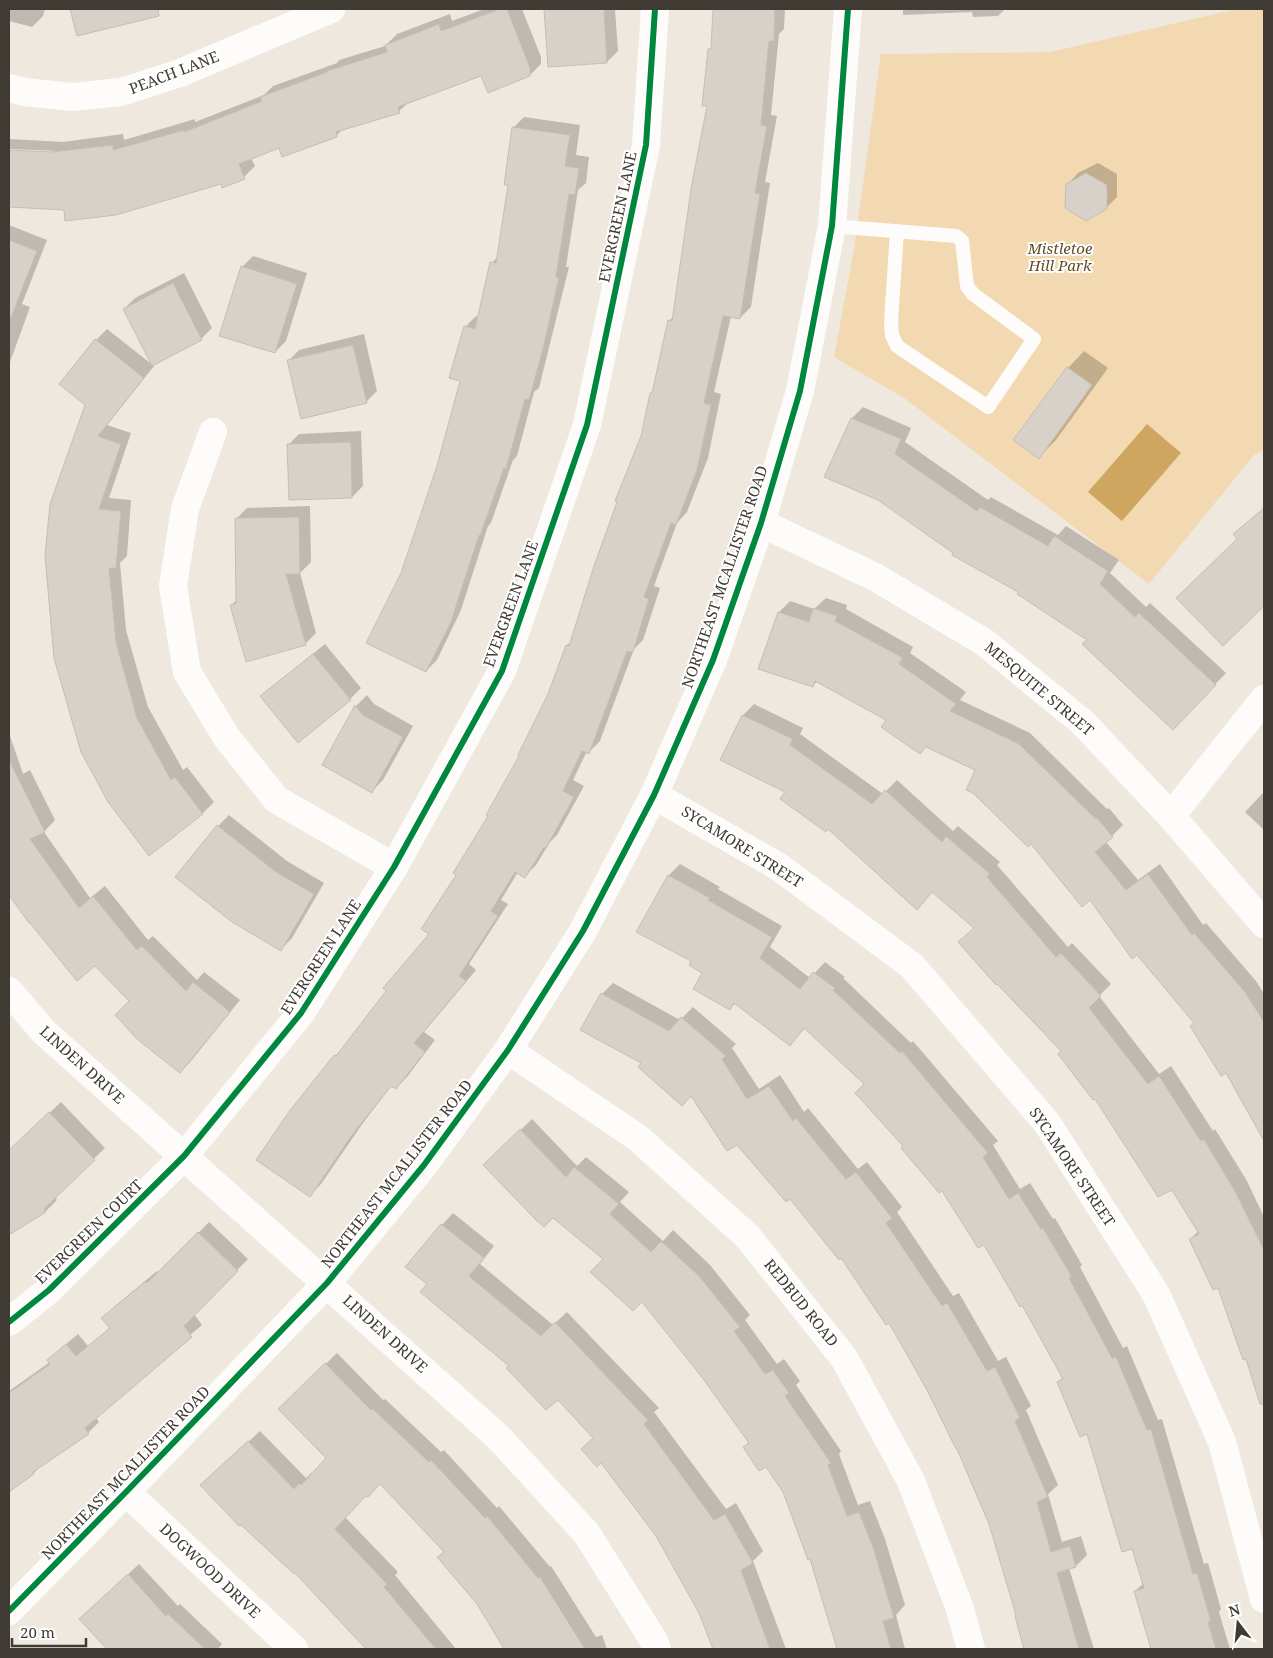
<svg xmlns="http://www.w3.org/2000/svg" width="1273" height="1658" font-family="'Noto Serif',serif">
<rect width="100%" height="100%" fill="#efe8de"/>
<path fill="#f3d9b1" d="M1237,9H1264V450L1254,455L1149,584L904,398L834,357L854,249L881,54L1050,52Z"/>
<path fill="#cea65f" d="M1147,424L1181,453L1122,521L1088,492Z"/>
<path fill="#0003" d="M9,9H45L43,16L32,27L9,21Z
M71,9H161L78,35Z
M484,9H522L541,57V64L530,75L482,74L410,101L399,111L344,128L337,135L280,146L251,158L255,166L244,177L222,183L65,209L9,206V151L57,154V151L9,149V139L63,142L123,134L124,140L195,119V122L264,95L273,86L337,63L339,60L385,46L397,34L450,14L452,21Z
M545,9H615L618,51L607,62L549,66Z
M714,9H785L784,29L779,34L771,115L777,116L765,182L770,183L751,307L740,318L731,316L714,392L721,394L708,458L687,512L677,523L654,586L660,588L643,640L634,649L600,741L589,752L587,751L573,780L584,786L557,835L550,842L536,865L525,876L518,872L501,900L508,904L469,964L476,970L424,1032L435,1040L407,1077L396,1088L392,1085L363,1123L321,1184L310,1195L335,1056L346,1045L430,934L457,874L521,756L549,695L567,645L572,641L642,436L651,393L654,390L669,321L674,316L708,105L710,49L712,47Z
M903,9H1005L998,16L973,17L972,12L903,15Z
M524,117L580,125L576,155L589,157L586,183L578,190L566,267H569L539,388L534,392L517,456L513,460L491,523L488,526L461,610L437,660L426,671L402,574L438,466L462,380L465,327L476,316L479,317L492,263L498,256L509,184L513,128Z
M1098,163L1117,174V197L1106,208L1067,185L1078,173Z
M9,225L47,240L22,304L30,307L9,365Z
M253,256L307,273L286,341L275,352L242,267Z
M184,273L212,328L201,339L124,309L135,298Z
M107,329L154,366L107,425L131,433L109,498L131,500L127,556L120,563L126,630L148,707L183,770L187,767L214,802L203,813L149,854L109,801L86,404L96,340Z
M364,334L377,391L366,402L288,361L299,350Z
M1084,351L1108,368L1056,440L1039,457L1068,368Z
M863,407L911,428L905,442L988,500L991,497L1058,535L1066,526L1119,560L1110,573L1146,607L1150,603L1226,673L1173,728L1089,640L1020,592L955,553L852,418Z
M361,431L363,486L352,497L288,445L299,434Z
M310,506L311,562L300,573L316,633L305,644L231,605L237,600L236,519L247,508Z
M1264,508V604L1223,645L1239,539L1235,534Z
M826,598L847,605L846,609L913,647L910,653L966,692L960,700L1030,733L1107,809L1109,808L1123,825L1106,842L1138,880L1160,864L1203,925L1206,923L1256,981L1264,994V1134L1262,1135L1226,1071L1195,1022L1090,899L976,769L817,681L813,686L760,668L779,612L790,601L814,609Z
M325,644L361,688L350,699L262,697L273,686Z
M367,695L374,704L413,726L383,780L372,791L324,765L356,706Z
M754,704L803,728L800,734L883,794L897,780L953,831L958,826L1000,862L997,865L1068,947L1072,943L1111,984L1099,996L1159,1074L1171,1066L1213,1131L1215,1129L1247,1181L1264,1217V1396L1259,1398L1246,1357L1219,1286L1190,1240L1198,1231L1172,1188L1095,1097L975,927L933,891L927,897L787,791L721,760L743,715Z
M9,733L23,774L30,770L55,820L44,832L90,898L105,886L148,940L153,936L197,980L204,972L240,1000L191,1061L180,1072L131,1001L95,965L29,922L9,893Z
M1264,792V830L1245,812Z
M229,815L287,861L324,883L292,938L281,949L218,826Z
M680,864L720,887L718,889L782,926L770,947L810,978L825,962L845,977L843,978L911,1043L913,1041L998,1141L993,1145L1020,1189L1030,1183L1053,1219L1055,1218L1082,1265L1080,1267L1123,1348L1127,1346L1158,1420L1162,1419L1204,1564L1208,1563L1221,1609L1219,1612L1230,1649H1167L1162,1634L1135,1591L1144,1583L1133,1547L1087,1433L1058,1382L1063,1377L1023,1304L985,1243L942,1189L905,1146L865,1084L806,1027L790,1044L736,1002L730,1009L704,972L693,961L638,931L669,875Z
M613,983L680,1020L693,1007L736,1044L732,1048L759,1089L780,1075L804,1112L808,1108L858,1169L867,1162L902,1207L897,1212L953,1296L959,1293L998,1361L1006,1357L1031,1406L1026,1410L1058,1485L1048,1494L1062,1542L1081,1536L1087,1555L1076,1566L1069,1568L1094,1649H1027L990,1523L958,1447L928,1390L889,1321L841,1257L791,1197L691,1095L643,1063L602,994Z
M61,1102L105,1148L55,1197L57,1200L46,1211L9,1234V1157L17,1152L24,1137Z
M532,1119L577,1166L586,1157L629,1192L620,1202L663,1241L673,1230L710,1265L750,1315L745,1320L777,1364L784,1359L800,1381L796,1385L841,1451L839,1454L858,1505L870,1501L885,1539L905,1605L896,1615L905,1649H835L838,1648L811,1557L784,1492L766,1465L744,1447L749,1442L702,1375L642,1300L604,1258L553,1217L485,1165Z
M453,1213L494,1246L480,1264L553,1325L567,1312L659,1408L654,1412L726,1509L736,1503L763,1551L753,1561L786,1649H714L700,1613L657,1535L594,1437L558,1398L510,1365L428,1284L407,1267L442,1225Z
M209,1222L248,1259L194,1314L202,1325L95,1417L99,1422L88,1433L42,1464L34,1473L9,1490V1391L50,1362L60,1349L78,1334L88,1346L111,1327L103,1318L114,1307L157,1271L159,1273Z
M337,1353L383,1400L385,1399L441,1452L444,1450L497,1508L499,1506L550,1567L551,1566L596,1637L602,1635L607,1649H506L445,1551L380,1482L367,1494L345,1517L398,1572L395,1575L456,1649H368L213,1474L260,1431L306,1478L312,1472L313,1474L328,1458L280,1409Z
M139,1564L178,1606L180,1604L222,1644L218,1649H125L120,1644L114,1649H109L80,1619Z"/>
<path fill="#d7d1c9" stroke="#c4beb6" d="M70,9H158L159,16L77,36Z
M500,9H507L530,68V76L488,93L481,76L398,107L400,113L336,132L337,137L282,157L279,148L239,164L245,179L222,188L221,184L116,215L65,221L64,210L9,207V150L51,152L113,145V150L184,130V132L262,101L260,97L327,72V71L387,52L385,45L439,24L441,31Z
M544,9H604L607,63L548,67Z
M713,9H775L774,41H769L761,125L767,126L755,193L760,194L740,319L723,316L704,403L711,405L697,470L676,525L671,523L644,597L649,599L633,652L627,651L589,754L582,751L563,791L574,797L546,848L544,847L525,878L515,872L491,911L498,916L459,976L466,981L414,1043L425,1052L396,1089L391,1086L352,1135L310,1197L256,1160L288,1113L334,1055L336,1056L386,991L383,988L429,934L421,929L456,875L453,873L488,816L486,815L519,756L518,755L548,694L566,645L569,646L594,566L617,502L615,501L641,436L650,393H652L668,320L672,321L692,183L707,106H702L708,49H711Z
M512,127L570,135L565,166L579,168L575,195L569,194L556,277L559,278L543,349L529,400L525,399L506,469L504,468L480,536L479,535L451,622L426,672L366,643L401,573L437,466L460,381L449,378L464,326L475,329L490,262L496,263L508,185H504Z
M1086,173L1107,185V209L1086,221L1065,208L1066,184Z
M9,240L37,251L10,320H9Z
M241,266L297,284L275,353L219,336Z
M173,283L202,340L152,366L123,309Z
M95,339L144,378L98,436L121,444L99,509L121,511L116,568H109L116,642L137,718L171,780L175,777L203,814L149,856L108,802L81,752L54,658L45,556L50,504L85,405L59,384Z
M353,345L367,403L301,419L287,360Z
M1067,367L1092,385L1039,459L1013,440Z
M851,418L901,439L895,454L977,511L980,507L1048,546L1054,536L1108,571L1100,584L1135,617L1139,613L1216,685L1173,730L1082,644L1087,640L1017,594L1018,592L952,555L953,553L878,500L824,477Z
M351,442L352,498L289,500L287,444Z
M1264,508V606L1223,646L1176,598L1237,539L1233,534Z
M299,517L300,574H286L306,645L246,662L230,605L236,603L235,518Z
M813,608L837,616L835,621L903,658L899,664L956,704L950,711L1019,744L1096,819L1097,818L1113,837L1095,852L1126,890L1148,874L1192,935L1194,933L1245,992L1264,1022V1141L1226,1073L1221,1076L1190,1026L1194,1023L1137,955L1132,959L1090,900L1082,907L1031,844L1028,847L973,793L966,790L975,770L926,747L920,754L881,727L886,720L815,681L813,687L758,669L778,612L809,622Z
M313,654L351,700L298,743L260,696Z
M355,705L363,715L403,737L372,793L322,765Z
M742,715L793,739L790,745L872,804L885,790L942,842L946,836L990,874L987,877L1056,957L1061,953L1101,996L1089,1008L1148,1084L1159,1076L1201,1141L1204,1139L1236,1193L1264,1250V1404H1260L1246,1359L1243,1360L1218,1288L1213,1290L1189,1239L1199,1234L1172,1190L1158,1197L1095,1099L1093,1100L1058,1054L1061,1051L997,984L996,985L958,942L974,928L932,892L917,910L828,829L826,832L780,799L785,792L720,760Z
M9,760L45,832L30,839L79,908L93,896L137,950L142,946L186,991L193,982L230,1012L180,1073L138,1040L115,1015L129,1001L95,966L77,981L30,923H29L9,895Z
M217,825L276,872L314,894L281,951L232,922L175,877Z
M668,875L710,898L708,900L772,937L760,958L800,989L813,972L835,988L833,990L900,1053L902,1051L988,1153L983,1157L1009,1199L1018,1193L1041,1229L1043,1228L1072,1277L1069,1278L1112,1358L1116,1357L1147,1430L1151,1429L1193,1574L1197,1573L1211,1621L1208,1622L1216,1649H1151L1134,1591L1144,1588L1132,1549L1122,1552L1087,1434L1080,1437L1057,1382L1063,1379L1022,1305L1020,1307L984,1245L978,1248L942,1191L939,1193L901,1148L903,1146L855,1093L864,1084L804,1028L790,1046L734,1003L730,1010L693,989L702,973L689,965L691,961L636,932Z
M601,993L669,1031L681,1017L726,1056L722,1059L747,1099L769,1086L793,1121L796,1118L846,1179L856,1172L892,1218L886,1223L942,1306L947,1303L987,1371L995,1367L1020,1418L1015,1421L1048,1497L1037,1502L1051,1552L1070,1546L1076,1567L1057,1573L1079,1649H1024L1015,1616L1016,1615L989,1524L957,1449H956L927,1390L889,1323L886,1325L841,1258L839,1260L790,1199L786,1202L737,1145L727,1151L691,1096L682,1106L638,1067L641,1063L580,1030Z
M49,1112L95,1160L44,1209L46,1212L9,1235V1150Z
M520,1129L566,1177L574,1167L619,1204L610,1214L651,1252L661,1241L699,1276L740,1327L734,1331L765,1374L773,1370L789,1393L785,1396L831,1463L828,1465L847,1516L859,1512L874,1550L894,1618L883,1621L891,1649H837L810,1559L808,1560L783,1492L766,1467L759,1471L743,1447L749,1443L701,1376L642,1302L633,1311L590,1272L603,1259L553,1218L544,1227L535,1219L483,1165Z
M441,1224L484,1258L469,1276L541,1336L555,1322L648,1420L644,1424L714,1520L725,1514L753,1563L741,1570L770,1649H713L699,1613L656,1536L601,1463L597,1467L581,1449L593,1438L558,1400L546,1410L506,1368L509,1366L420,1292L427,1284L405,1267Z
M198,1232L238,1271L184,1326L192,1337L85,1428L89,1434L33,1472L34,1474L9,1492V1393L50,1364L47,1360L66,1344L76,1356L110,1328L101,1318L146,1281L147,1283Z
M325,1363L371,1410L373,1409L429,1462L431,1460L485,1518L487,1516L538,1578L540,1577L585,1649H504L477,1604L437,1557L444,1552L380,1484L368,1497L366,1496L335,1529L387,1584L384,1587L436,1649H366L295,1573L294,1574L241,1525L239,1526L200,1485L248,1441L294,1489L299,1483L301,1485L326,1458L278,1409Z
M128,1574L166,1616L168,1614L205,1649H107L79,1619Z"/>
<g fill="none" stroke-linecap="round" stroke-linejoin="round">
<path stroke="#fdfcfa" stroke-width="14" d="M832,226L956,236L962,241L967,286L973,294L1034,339L988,407L897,346L892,335L891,322L897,231"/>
<path stroke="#fdfcfa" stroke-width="28" d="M9,88L25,92L72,97L121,92L180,73L331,9
M213,432L185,509L173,586L187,672L227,738L277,800L394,867
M761,523L875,577L984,642L1082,722L1171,816L1264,924
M654,795L779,867L912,966L1047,1123L1156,1294L1222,1442L1264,1599
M1171,816L1264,699
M9,991L43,1031L498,1437L587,1534L654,1641L657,1649
M508,1050L638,1138L747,1236L844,1358L911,1481L960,1609L971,1649
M9,1322L49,1290L184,1156L301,1013L394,867L502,671L587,425L646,145L655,9
M126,1492L294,1649"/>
<path stroke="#fdfcfa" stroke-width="28" d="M9,1611L126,1492L327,1283L424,1165L508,1050L583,931L654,795L713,660L761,523L800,391L832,226L848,9"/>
<g stroke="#fff" stroke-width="9">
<path id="cycleway" d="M9,1322L49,1290L184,1156L301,1013L394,867L502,671L587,425L646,145L655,9
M9,1611L126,1492L327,1283L424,1165L508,1050L583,931L654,795L713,660L761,523L800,391L832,226L848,9"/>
</g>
<use href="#cycleway" stroke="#00873e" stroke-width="6"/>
</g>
<g text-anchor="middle" stroke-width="4" stroke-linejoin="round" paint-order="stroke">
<g font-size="15" fill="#3f3a33" stroke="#fff">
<text transform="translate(174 73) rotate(-21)" y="5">PEACH LANE</text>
<text transform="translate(618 217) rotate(-78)" y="5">EVERGREEN LANE</text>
<text transform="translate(725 577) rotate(-71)" y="5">NORTHEAST MCALLISTER ROAD</text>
<text transform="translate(511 604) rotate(-70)" y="5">EVERGREEN LANE</text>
<text transform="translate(1039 689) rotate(40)" y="5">MESQUITE STREET</text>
<text transform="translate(742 847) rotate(32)" y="5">SYCAMORE STREET</text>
<text transform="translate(321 957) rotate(-57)" y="5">EVERGREEN LANE</text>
<text transform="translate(82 1065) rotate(42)" y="5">LINDEN DRIVE</text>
<text transform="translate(1072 1167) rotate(56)" y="5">SYCAMORE STREET</text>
<text transform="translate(397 1174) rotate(-52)" y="5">NORTHEAST MCALLISTER ROAD</text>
<text transform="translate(89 1232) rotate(-44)" y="5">EVERGREEN COURT</text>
<text transform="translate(801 1303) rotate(51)" y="5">REDBUD ROAD</text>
<text transform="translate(385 1334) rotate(42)" y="5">LINDEN DRIVE</text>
<text transform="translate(126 1473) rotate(-46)" y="5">NORTHEAST MCALLISTER ROAD</text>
<text transform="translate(210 1571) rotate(43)" y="5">DOGWOOD DRIVE</text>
</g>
<g font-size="15" font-style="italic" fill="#634b25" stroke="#fff">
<text x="1060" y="254">Mistletoe<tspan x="1060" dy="17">Hill Park</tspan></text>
</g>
</g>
<rect width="1273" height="1658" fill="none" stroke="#3f3a33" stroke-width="20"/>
<g transform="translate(1238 1623) rotate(344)" stroke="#ffffff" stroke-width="4" paint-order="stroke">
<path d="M0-4L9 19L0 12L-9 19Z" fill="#3f3a33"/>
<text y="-8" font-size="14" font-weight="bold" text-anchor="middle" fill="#3f3a33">N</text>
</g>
<path d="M12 1638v8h74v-8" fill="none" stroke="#3f3a33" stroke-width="2.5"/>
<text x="20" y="1638" font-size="15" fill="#3f3a33" stroke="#ffffff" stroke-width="4" paint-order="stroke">20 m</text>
</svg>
